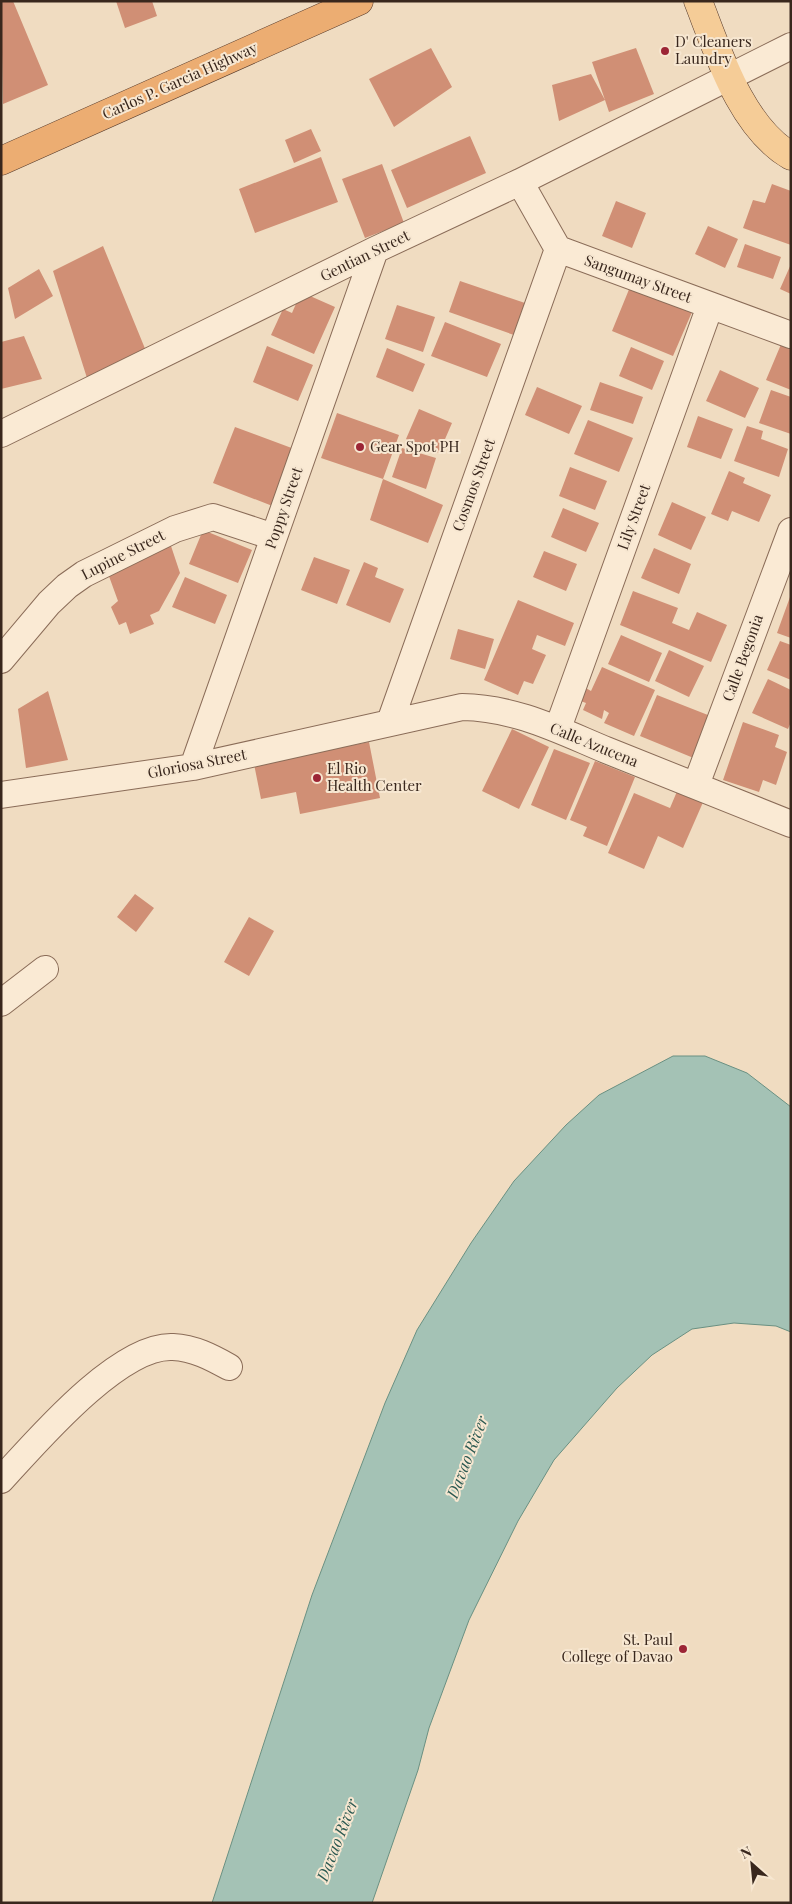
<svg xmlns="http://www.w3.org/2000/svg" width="792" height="1904" font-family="'Playfair Display',serif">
<rect width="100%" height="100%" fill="#f0dcc1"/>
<path fill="#a4c2b5" stroke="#6a9082" d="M673,1056H705L747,1073L791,1107V1332L776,1326L734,1323L692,1329L652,1355L617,1388L554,1460L518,1521L469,1620L429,1728L418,1770L372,1903H212L312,1595L385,1403L417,1330L471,1243L514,1181L566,1125L599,1095Z"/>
<path fill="#d08f75" d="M1,1H13L48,85L3,104Z
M116,1H152L157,16L125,28Z
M431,48L452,87L394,127L369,79Z
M636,48L654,94L609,112L605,100L559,121L552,85L591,74L605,100L592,62Z
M311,129L321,151L294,163L285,140Z
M470,136L486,173L407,208L391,170Z
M321,157L338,202L255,233L239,189Z
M382,164L404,223L365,238L342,179Z
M772,184L791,191V245L743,228L753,200L765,203Z
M616,201L646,213L632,248L602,236Z
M708,226L738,239L725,268L695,254Z
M745,244L781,257L773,279L737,267Z
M103,246L146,351L87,378L53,271Z
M791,264V294L780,289Z
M39,269L53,296L15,319L8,288Z
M460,281L525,303L514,335L449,312Z
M630,287L692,312L673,356L612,331Z
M301,292L335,307L314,354L271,335L283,309L292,313Z
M397,305L435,317L423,352L385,339Z
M445,322L501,344L487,377L431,356Z
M24,336L42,379L1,389V342Z
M782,342L791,346V390L766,380Z
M267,346L313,365L298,401L253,382Z
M631,347L664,361L652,390L619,376Z
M387,348L425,364L413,392L376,377Z
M720,370L759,388L745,418L706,401Z
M600,382L643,397L633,424L590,410Z
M537,387L582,406L569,434L525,415Z
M771,390L791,397V434L759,423Z
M419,409L452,423L439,453L406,439Z
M337,413L399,435L383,479L321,458Z
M698,416L733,429L721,459L687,447Z
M588,420L633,438L619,472L574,454Z
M747,426L763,431L761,439L788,449L779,477L734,461Z
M235,427L297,450L275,507L213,483Z
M402,448L436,458L426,489L392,477Z
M570,467L607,481L595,510L559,496Z
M729,471L745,478L743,483L771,495L759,522L732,511L728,521L711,514Z
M383,479L443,505L428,543L370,520Z
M672,502L706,517L691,550L658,535Z
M563,508L599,523L586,552L551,537Z
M203,530L252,550L238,583L189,564Z
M171,546L180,573L159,611L150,615L154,624L130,634L126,622L119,625L111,607L118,601L106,568Z
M654,548L691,564L679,594L641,578Z
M544,551L577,564L566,591L533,577Z
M314,557L350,570L337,604L301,590Z
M364,562L378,568L375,577L404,589L390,623L346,605Z
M185,577L227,595L215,624L172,607Z
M633,591L678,608L672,623L689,630L697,612L727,625L711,662L620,625Z
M790,597H791V638L777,633Z
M518,600L574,623L565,646L537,635L532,649L546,655L533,684L524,681L518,695L484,680Z
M458,629L494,639L485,669L450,659Z
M621,635L662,653L649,682L608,664Z
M780,641L791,645V680L767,670Z
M669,650L704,666L689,697L655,681Z
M602,667L655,690L634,736L604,723L609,713L604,710L602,719L583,710L586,703L578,700L584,687L591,691Z
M768,679L791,690V722L788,729L752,713Z
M48,691L68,760L26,768L18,709Z
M657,695L713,717L696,759L640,736Z
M743,722L779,735L775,747L787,752L776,785L763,780L759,792L723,780Z
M512,729L549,747L519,809L482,791Z
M369,742L380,798L300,814L296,792L261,799L254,764Z
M554,749L590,763L566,820L531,805Z
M595,761L635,777L607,846L583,836L587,827L570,820Z
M678,789L704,800L683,848L658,836L644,869L608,853L634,793L670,808Z
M135,894L154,908L136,932L117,917Z
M249,917L274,931L249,976L224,962Z"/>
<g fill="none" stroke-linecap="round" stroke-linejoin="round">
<g stroke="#8a6c58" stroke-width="28">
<path id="minor" d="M520,182L558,249L791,335
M1,434L375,250L520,182L791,46
M1,660L49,603L67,586L84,574L175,529L213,517L274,537
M390,722L558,249
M558,728L710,306
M193,767L375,250
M696,785L791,531
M1,795L193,767L462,707C516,708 558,730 606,750C668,775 730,799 791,824
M1,1003L45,969
M1,1480C36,1442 119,1344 173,1347C194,1348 211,1357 229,1367"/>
</g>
<g stroke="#573b2c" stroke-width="29">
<path id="primary" d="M698,1C718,52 741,127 791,156"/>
</g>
<g stroke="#573b2c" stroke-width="29">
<path id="trunk" d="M1,161L359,1"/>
</g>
<use href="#minor" stroke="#faead4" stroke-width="26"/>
<use href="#primary" stroke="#f5cc97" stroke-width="28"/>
<use href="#trunk" stroke="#ecad72" stroke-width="28"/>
</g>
<g fill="#9c2535" stroke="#f7e7d1" stroke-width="2">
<circle cx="665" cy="51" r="5"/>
<circle cx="360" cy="447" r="5"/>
<circle cx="317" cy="778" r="5"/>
<circle cx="683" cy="1649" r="5"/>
</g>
<g text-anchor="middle" stroke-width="4" stroke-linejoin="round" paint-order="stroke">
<g font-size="15" fill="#39271d" stroke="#f7e7d1" text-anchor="start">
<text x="675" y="47">D' Cleaners<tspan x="675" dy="17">Laundry</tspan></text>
<text x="370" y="452">Gear Spot PH</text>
<text x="327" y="774">El Rio<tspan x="327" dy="17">Health Center</tspan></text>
<text x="673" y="1645" text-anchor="end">St. Paul<tspan x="673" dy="17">College of Davao</tspan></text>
</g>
<g font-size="15" fill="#39271d" stroke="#f7e7d1">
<text transform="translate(180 81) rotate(-24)" y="5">Carlos P. Garcia Highway</text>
<text transform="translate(365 256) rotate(-26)" y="5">Gentian Street</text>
<text transform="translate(638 279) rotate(20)" y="5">Sangumay Street</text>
<text transform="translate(474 485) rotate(-70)" y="5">Cosmos Street</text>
<text transform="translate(284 508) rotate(-71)" y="5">Poppy Street</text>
<text transform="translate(634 517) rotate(-70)" y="5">Lily Street</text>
<text transform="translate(123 555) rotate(-27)" y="5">Lupine Street</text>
<text transform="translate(743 658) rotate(-70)" y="5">Calle Begonia</text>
<text transform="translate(594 745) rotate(22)" y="5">Calle Azucena</text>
<text transform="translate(197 764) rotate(-11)" y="5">Gloriosa Street</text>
</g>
<g font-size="16" font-style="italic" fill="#2b5951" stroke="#f7e7d1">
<text transform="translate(467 1457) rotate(-69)" y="6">Davao River</text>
<text transform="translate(337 1840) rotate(-69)" y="6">Davao River</text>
</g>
</g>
<rect width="792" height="1904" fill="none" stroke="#39271d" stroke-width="5"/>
<g transform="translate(752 1864) rotate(333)" stroke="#f7e7d1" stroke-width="4" paint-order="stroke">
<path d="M0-4L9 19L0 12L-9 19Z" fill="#39271d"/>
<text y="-8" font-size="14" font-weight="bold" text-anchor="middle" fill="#39271d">N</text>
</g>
</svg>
